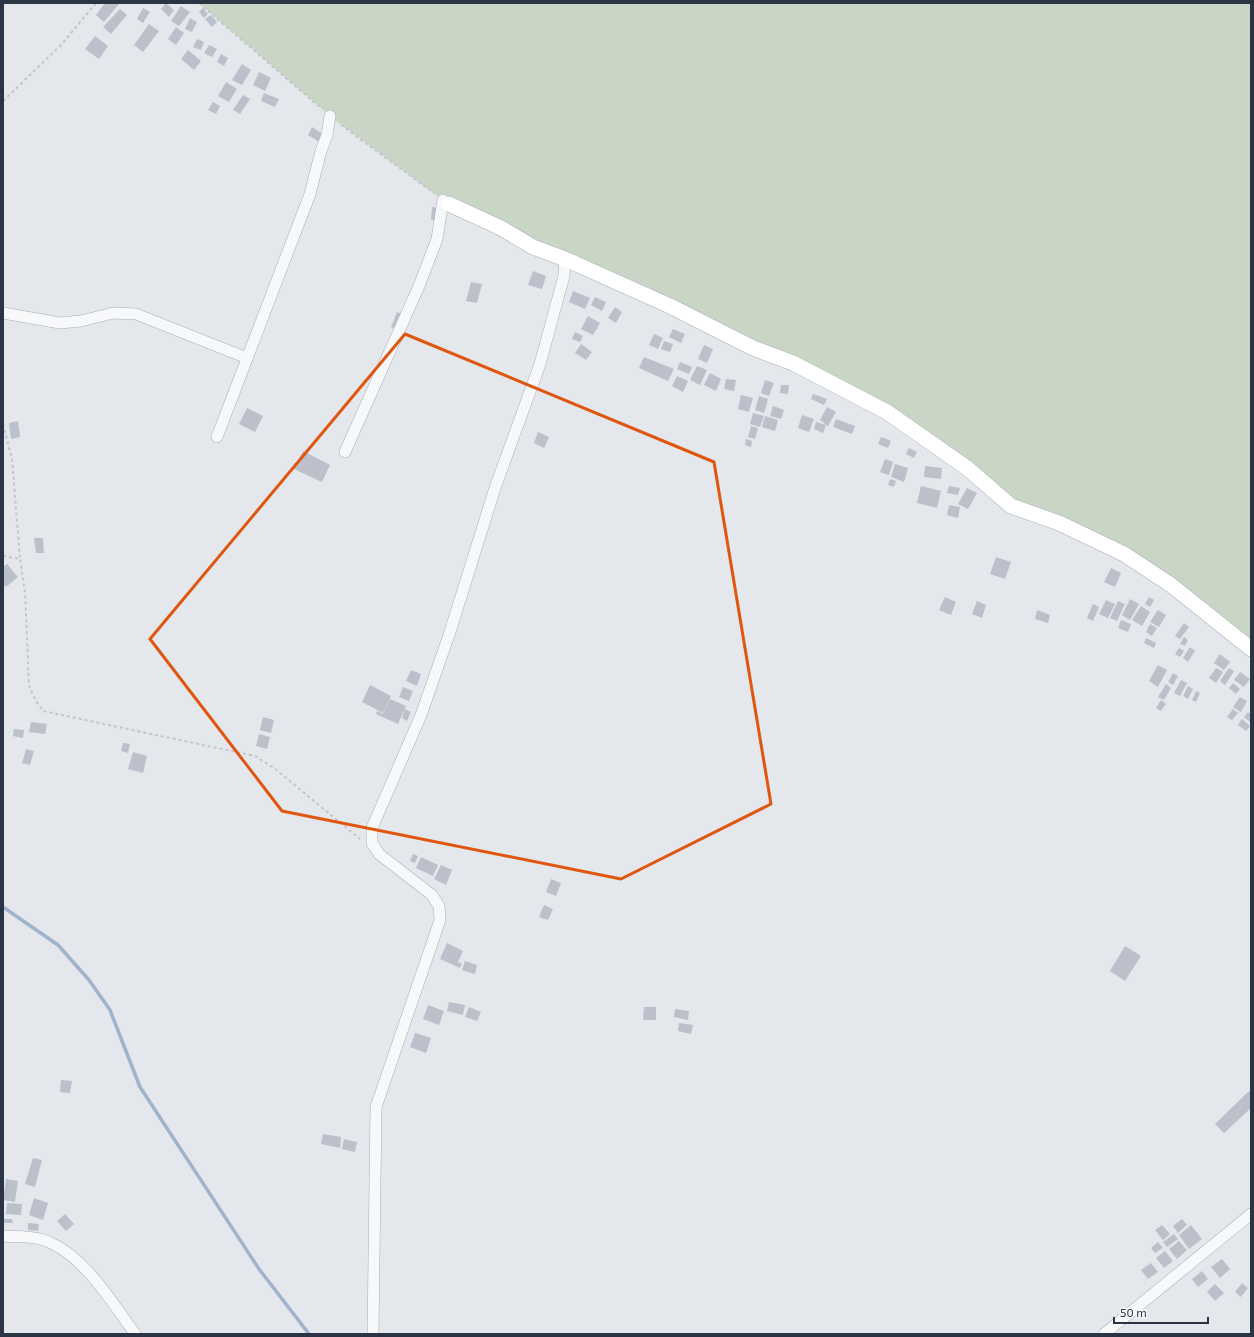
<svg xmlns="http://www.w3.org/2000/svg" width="1254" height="1337" font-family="'Exo 2',sans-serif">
<rect width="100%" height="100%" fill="#e4e7ec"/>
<path fill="#c9d6c5" d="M199,3H1251V649L1171,585L1023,508L887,412L443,200L335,120Z"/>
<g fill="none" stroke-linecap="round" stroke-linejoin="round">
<path stroke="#9fb4cc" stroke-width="3.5" d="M3,907L58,945L89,980L110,1010L140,1087L259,1269L309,1334"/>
</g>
<path fill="#bbc0ca" d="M105,3H120L104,22L96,15Z
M166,3L174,10L169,17L161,9Z
M181,6L190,12L179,26L171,21Z
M143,8L150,12L143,23L137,19Z
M203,8L208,14L204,18L199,12Z
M120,9L127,15L111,34L103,27Z
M211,15L217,22L212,27L205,19Z
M190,18L197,22L192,32L185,29Z
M149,24L159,31L143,52L134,45Z
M176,27L184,33L176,45L168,39Z
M95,36L108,46L99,59L85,49Z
M197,39L204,42L201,50L193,47Z
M209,45L217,49L212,57L204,53Z
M188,50L201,61L194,70L181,59Z
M221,54L228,58L224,66L217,62Z
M242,64L251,70L242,85L232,80Z
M259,72L271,78L265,91L253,85Z
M226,82L237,89L229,102L218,96Z
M264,93L279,99L275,107L261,101Z
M243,95L250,99L240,114L233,110Z
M213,102L220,106L216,114L208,110Z
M312,127L324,135L319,142L308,135Z
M432,207L439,208L438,220H431Z
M533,271L546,276L542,289L528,285Z
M471,282L482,284L477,303L466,301Z
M573,291L590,298L585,309L569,302Z
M595,297L606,302L602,311L591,305Z
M615,307L622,312L616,323L608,318Z
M397,312L404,315L398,330L391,327Z
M588,316L600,323L593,335L581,329Z
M673,329L685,334L681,343L669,337Z
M575,332L583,336L580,342L572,339Z
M654,334L663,338L658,349L649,345Z
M664,341L673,344L670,352L661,349Z
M581,344L592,352L586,360L575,353Z
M704,345L713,349L707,363L698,359Z
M644,357L674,369L668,381L639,368Z
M680,362L692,367L689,374L677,369Z
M697,366L707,370L700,385L690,380Z
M710,373L721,379L716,391L704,385Z
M677,376L688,381L683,392L672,386Z
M726,379L736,380L734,391L724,389Z
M765,380L774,383L769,396L761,393Z
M781,385H789L788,394L780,393Z
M813,394L827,399L824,405L811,399Z
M741,395L753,398L749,412L738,409Z
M759,396L768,399L764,413L755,410Z
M773,406L784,410L781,419L770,416Z
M827,407L836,412L828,426L820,420Z
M247,408L263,416L255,432L239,424Z
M753,413L764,416L760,427L750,424Z
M802,415L814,419L809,432L798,428Z
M765,416L778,420L775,431L762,427Z
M836,419L855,426L852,434L833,427Z
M18,421L20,437L11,439L9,423Z
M816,422L826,425L823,433L814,429Z
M751,426L758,428L755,439L748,437Z
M538,432L549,437L544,448L534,443Z
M881,437L891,441L888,448L878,444Z
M746,439L752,441L751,447L745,445Z
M909,448L917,452L914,458L906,454Z
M303,451L330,465L322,482L294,469Z
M885,459L893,462L889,475L880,472Z
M895,464L908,468L904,482L891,477Z
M925,466L942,468L941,479L924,477Z
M890,479L896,481L894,487L888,485Z
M921,486L941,491L937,508L917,503Z
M949,486L960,488L958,495L947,493Z
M967,488L977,493L968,509L958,504Z
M949,505L960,507L958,518L947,515Z
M34,538H43L44,553H36Z
M996,557L1011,562L1005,579L990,574Z
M7,564L18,577L6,587L3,584V567Z
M1111,568L1121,573L1115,587L1104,582Z
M945,597L956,602L951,615L939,610Z
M1149,597L1154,600L1150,607L1145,604Z
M1130,599L1139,604L1130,620L1122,615Z
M1106,600L1115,604L1108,618L1099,614Z
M977,601L986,605L982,618L972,614Z
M1118,601L1125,604L1117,621L1110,618Z
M1093,604L1099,607L1093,621L1087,618Z
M1141,606L1150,612L1142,626L1132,620Z
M1037,610L1050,615L1048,623L1035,619Z
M1158,610L1166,615L1159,627L1150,622Z
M1121,620L1131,624L1128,632L1118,628Z
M1184,623L1189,627L1180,639L1175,636Z
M1150,624L1157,628L1152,636L1146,632Z
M1184,637L1188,640L1185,646L1180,644Z
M1146,638L1156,643L1154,648L1144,643Z
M1190,647L1195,651L1188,662L1183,658Z
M1179,648L1184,651L1180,657L1175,654Z
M1220,654L1230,662L1224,670L1214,663Z
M1158,665L1167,670L1158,687L1149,681Z
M1216,668L1223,672L1216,683L1209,678Z
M1229,668L1234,671L1225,685L1220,681Z
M411,670L421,674L417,686L406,681Z
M1240,672L1250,679L1244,687L1234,680Z
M1173,673L1178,676L1173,685L1168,682Z
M1181,680L1187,683L1180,696L1174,693Z
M1233,683L1240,689L1236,694L1229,688Z
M1166,684L1171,688L1164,700L1158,697Z
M370,685L391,696L383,713L362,702Z
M1188,686L1193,689L1188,699L1183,696Z
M403,687L413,691L409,701L399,697Z
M1196,691L1200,693L1196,702L1192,700Z
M1240,697L1247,701L1241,712L1233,707Z
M390,699L406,706L398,724L376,714L377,711L383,714Z
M1161,700L1166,704L1161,711L1156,708Z
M405,709L411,712L407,721L402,718Z
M1233,709L1238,713L1232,720L1227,717Z
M1248,712L1251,714V723L1244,717Z
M263,717L274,720L271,733L260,730Z
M1242,719L1250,726L1246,731L1238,725Z
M31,722L47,724L45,734L29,732Z
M14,729L24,730L23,738L13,736Z
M259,734L270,737L267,749L256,746Z
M123,743L130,744L128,753L121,751Z
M26,749L34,751L30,765L22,763Z
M133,752L147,756L143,773L128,769Z
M413,854L418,856L415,863L410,861Z
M421,857L438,865L433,876L416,868Z
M441,865L452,870L446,885L434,879Z
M551,879L561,883L556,896L546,892Z
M544,905L553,909L548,920L539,917Z
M447,943L463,951L458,962L462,964L460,968L440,959Z
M1125,946L1141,956L1125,981L1110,971Z
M465,961L477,965L475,974L462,970Z
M449,1002L465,1005L463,1015L447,1011Z
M428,1005L444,1011L439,1025L423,1019Z
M469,1007L481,1012L477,1021L465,1017Z
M644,1007H656V1020H643Z
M675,1009L689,1011L688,1020L674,1017Z
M679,1023L693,1025L691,1034L678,1031Z
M415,1033L431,1038L426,1053L410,1047Z
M61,1080L72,1081L70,1093L60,1092Z
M1249,1091L1251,1094V1108L1224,1133L1215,1124Z
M323,1134L341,1137L340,1148L321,1144Z
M344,1139L357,1142L355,1152L342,1149Z
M33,1158L42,1160L35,1187L25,1184Z
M6,1179L18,1181L15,1202L3,1200Z
M34,1198L48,1203L43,1220L29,1215Z
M7,1203L22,1204L21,1215L6,1214Z
M65,1214L74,1224L66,1231L57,1221Z
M3,1219H12L13,1223H3Z
M1182,1219L1187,1225L1178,1233L1173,1226Z
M28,1223L39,1224L38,1231L28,1230Z
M1162,1225L1170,1234L1163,1240L1155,1230Z
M1191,1225L1202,1239L1189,1249L1179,1235Z
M1174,1234L1178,1239L1167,1247L1163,1242Z
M1179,1241L1187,1250L1177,1259L1169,1249Z
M1158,1242L1163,1248L1155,1253L1151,1248Z
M1165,1251L1173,1261L1164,1268L1156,1258Z
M1222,1259L1230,1269L1220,1278L1211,1267Z
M1151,1263L1158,1272L1148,1279L1141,1270Z
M1202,1271L1208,1279L1198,1287L1192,1279Z
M1242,1283L1248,1288L1241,1297L1235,1292Z
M1215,1284L1224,1293L1215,1301L1207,1292Z"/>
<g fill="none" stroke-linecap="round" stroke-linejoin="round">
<g stroke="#a9aeb7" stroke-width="12">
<path id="street" d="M3,313L60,323L81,321L113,313L136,314L247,358
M217,437L310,194L321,151L327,135L330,116
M345,452L419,286L437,239L443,200
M3,1236C15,1237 28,1236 40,1239C80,1249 112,1302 135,1334
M373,1334L376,1107L440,920L439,906L432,895L379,854L372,843V828L421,715L449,635L495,488L540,364L564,276L565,259
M1104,1334L1251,1214"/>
</g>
<g stroke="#a9aeb7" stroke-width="16">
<path id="secondary" d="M449,204L501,228L533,247L565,259L670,306L753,348L793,363L887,412L967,468L1011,506L1059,523L1124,554L1171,585L1251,649"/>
</g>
<path stroke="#c2c5cb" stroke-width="2" stroke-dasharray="3 3" stroke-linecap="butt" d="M199,3L322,109
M3,101L62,44L96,3
M341,125L434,193
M3,424L12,459L20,559
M3,556L20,559L25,592L29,686L36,701L43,711L255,756L274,768L360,839"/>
<use href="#street" stroke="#f7f8fa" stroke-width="11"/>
<use href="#secondary" stroke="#fff" stroke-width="15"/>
</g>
<path fill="none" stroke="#df570f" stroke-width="3" stroke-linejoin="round" d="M405,334L714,462L771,804L621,879L282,811L150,639Z"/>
<rect width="1254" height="1337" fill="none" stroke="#2b3445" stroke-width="8"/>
<path d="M1114 1317v6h94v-6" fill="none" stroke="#2b3445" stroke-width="2"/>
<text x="1120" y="1317" font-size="12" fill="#2b3445" stroke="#f4f6f9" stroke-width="3" paint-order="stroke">50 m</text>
</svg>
